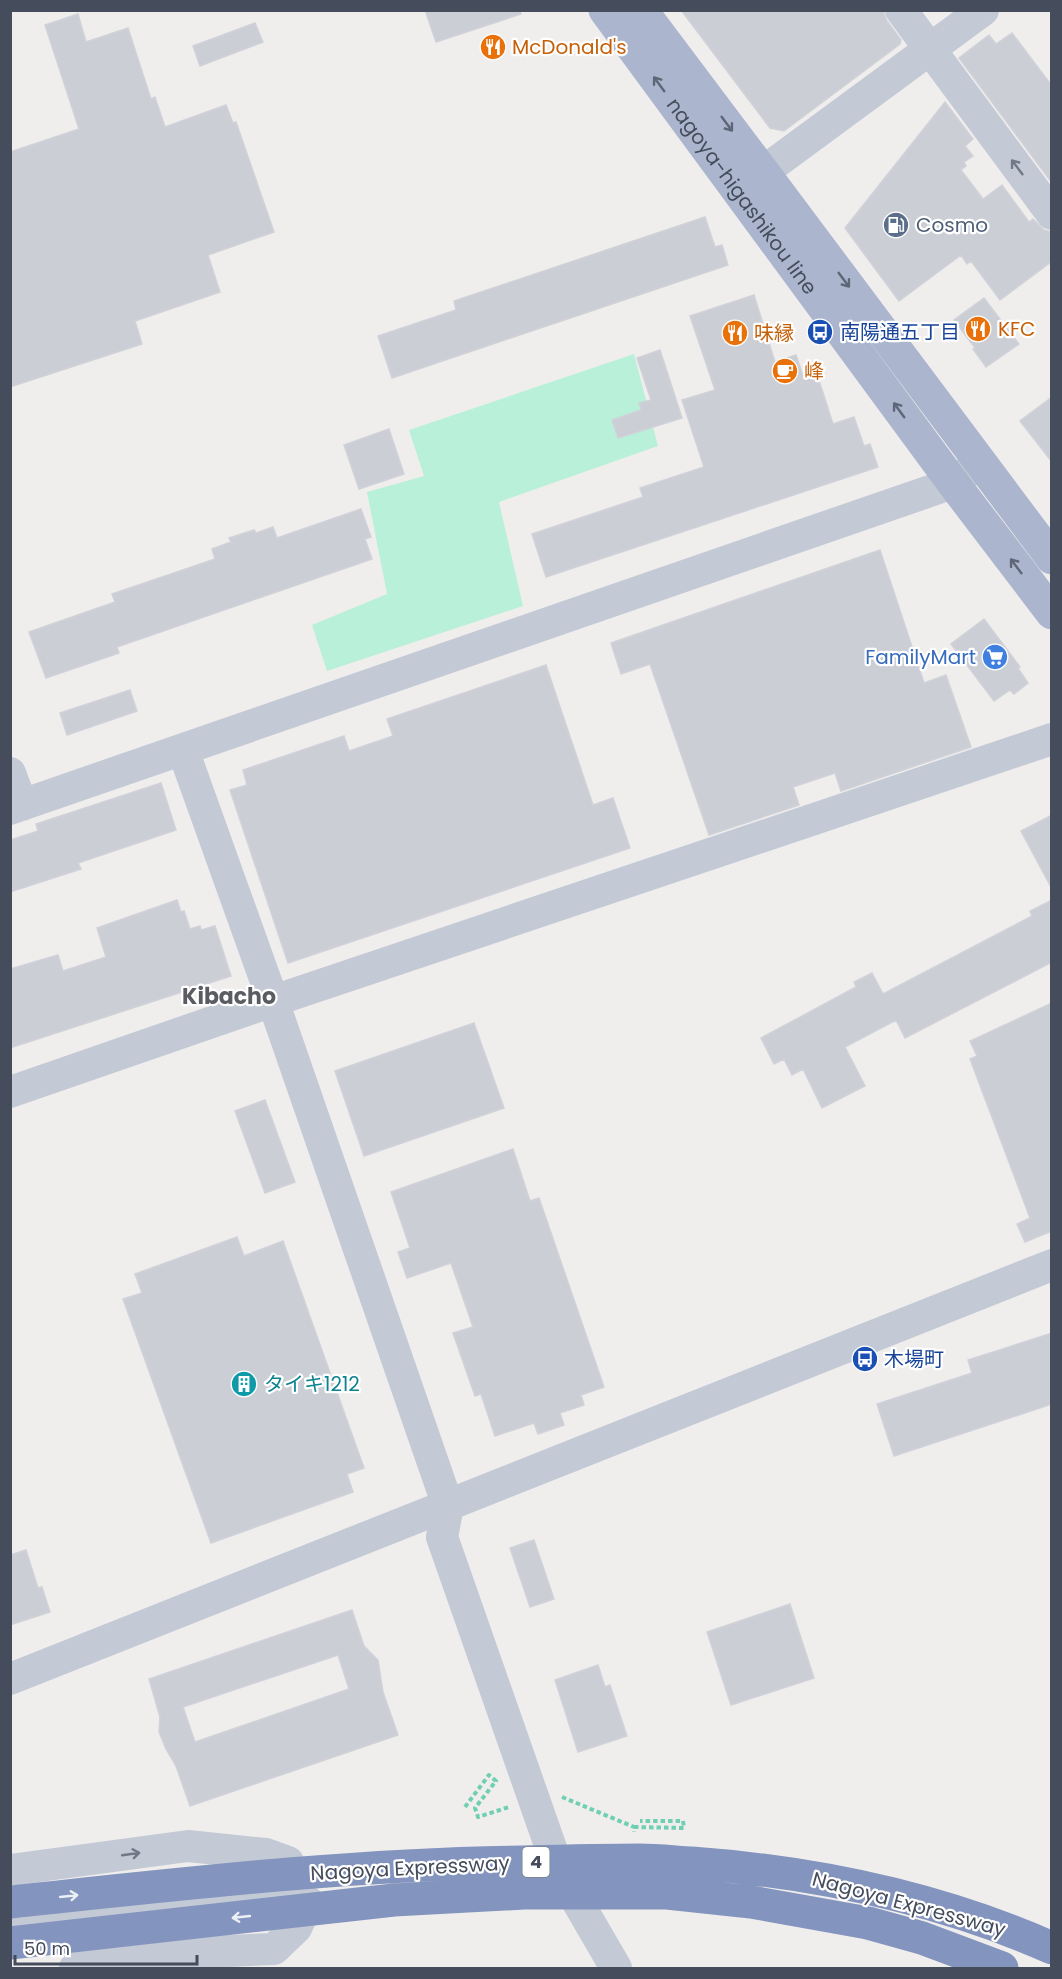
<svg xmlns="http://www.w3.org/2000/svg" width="1062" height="1979" font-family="Poppins,'Noto Sans JP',sans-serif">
<rect width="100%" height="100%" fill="#f0eeed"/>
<path fill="#b9f0d9" d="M634,354L658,446L499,502L523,606L327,671L312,625L387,594L367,492L424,476L409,430Z"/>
<path fill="#ccced5" stroke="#d1d2d9" stroke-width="1.5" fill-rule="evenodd" d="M425,10H520L521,14L436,42Z
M681,10H883L887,21L901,40L900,44L784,131L770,128Z
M78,14L86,42L128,28L151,99L155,97L165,127L226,105L233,123L236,122L274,232L208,255L220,292L135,321L142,344L10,387V152L79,129L45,25Z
M255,23L263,42L200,66L193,46Z
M1012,33L1052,86V183L959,58L989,35L996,44Z
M945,102L973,139L965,146L973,156L964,162L966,166L961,170L983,199L1002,185L1029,222L1033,219L1044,230L1052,232V261L1000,300L971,261L967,264L961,255L899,301L845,228Z
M705,217L715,247L722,245L728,265L392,378L378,336L456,310L454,301Z
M754,295L775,362L796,355L803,376L816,371L833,424L854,417L864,446L870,444L878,467L546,577L532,534L643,497L640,488L704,467L682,400L715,390L690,316Z
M984,298L1019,344L986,367L973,349L975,348L954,320Z
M660,350L682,418L618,438L612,420L641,410L639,403L651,400L637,358Z
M1052,397V462L1020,421Z
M389,429L404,474L359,489L344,445Z
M361,509L371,537L365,539L372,559L117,647L119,653L46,678L29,632L115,602L112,594L215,559L212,549L231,542L229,538L254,530L256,533L273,527L277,538Z
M880,550L924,683L946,675L971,747L841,791L835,773L793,787L799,805L709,835L650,664L621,674L611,643Z
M984,619L1020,667L1018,668L1028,683L1014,694L1010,690L994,701L951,644Z
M546,665L593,805L613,798L630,848L288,963L230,790L247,785L243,770L344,736L349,751L393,736L387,719Z
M130,690L137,711L67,735L60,713Z
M161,783L176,830L78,863L81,869L10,892V840L38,831L36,824Z
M1052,815V889L1021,831Z
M177,900L181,912L184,911L190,929L200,926L201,930L215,926L231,976L10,1048V969L58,955L63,971L106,957L97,928Z
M1052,900V962L905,1038L896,1020L845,1047L865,1086L822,1108L803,1069L792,1075L784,1059L774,1064L761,1038L856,987L854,982L872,973L883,994L1032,916L1030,911Z
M1052,1003V1231L1025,1242L1017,1224L1030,1218L970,1059L977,1056L970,1041Z
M474,1023L504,1108L364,1156L335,1071Z
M265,1100L295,1182L265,1193L235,1111Z
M513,1149L530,1201L539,1198L604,1387L581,1395L584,1405L560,1413L564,1425L538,1434L534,1423L495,1436L481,1394L475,1396L453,1333L473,1327L451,1263L407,1278L398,1252L410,1248L391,1192Z
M237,1237L244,1256L283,1241L364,1468L347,1474L353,1492L211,1543L123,1299L142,1293L135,1274Z
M1052,1333V1404L894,1456L877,1404L972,1373L968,1360Z
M534,1540L554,1599L530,1607L510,1548Z
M26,1550L38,1588L42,1587L50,1612L10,1625V1555Z
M790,1604L814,1678L731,1705L707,1632Z
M352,1610L364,1646L378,1660L383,1692L398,1735L190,1806L176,1766L166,1749L159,1732L160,1717L149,1679ZM338,1655L349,1689L195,1742L183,1707Z
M598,1665L605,1687L610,1685L627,1736L578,1752L555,1680Z"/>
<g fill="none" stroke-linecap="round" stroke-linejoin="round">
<path stroke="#70cfb3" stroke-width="4" stroke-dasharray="4.5 3" stroke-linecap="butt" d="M562,1797L634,1827V1832
M465,1807L489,1775L496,1781L475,1808L478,1817L509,1807
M634,1827L684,1828L683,1821H640"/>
<path stroke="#c3c9d5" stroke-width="32" d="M901,10L1052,214
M763,172L983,10
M183,750L273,1001L448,1506L442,1537L558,1868L616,1968
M10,773L22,805
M10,809L953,483L973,468
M10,1092L273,1001L1052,739
M10,1679L1052,1265
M10,1870L188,1846L266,1854L288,1862L294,1881
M10,1924C101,1915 194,1909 282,1885
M75,1968L227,1951L274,1949L296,1928L308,1902"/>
<g stroke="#abb6ce" stroke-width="33">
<path id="s1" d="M605,10L953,483L1052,613"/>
<path d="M641,10L763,172L1052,558"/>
</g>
<path stroke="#8394be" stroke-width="33" d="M10,1902C181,1884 351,1864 523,1862C562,1861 601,1860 639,1860C657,1860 675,1862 692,1863C814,1872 939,1898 1052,1948
M10,1943L394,1900L524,1893H667L751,1902L868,1923L922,1938L1002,1968"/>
</g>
<defs><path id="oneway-shaft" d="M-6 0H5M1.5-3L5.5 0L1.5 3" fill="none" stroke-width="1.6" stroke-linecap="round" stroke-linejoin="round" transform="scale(1.5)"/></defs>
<g stroke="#5e6678">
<use href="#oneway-shaft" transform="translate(659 84) rotate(-126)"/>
<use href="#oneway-shaft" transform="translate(727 124) rotate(53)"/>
<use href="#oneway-shaft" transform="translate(844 280) rotate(53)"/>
<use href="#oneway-shaft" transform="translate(899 410) rotate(-126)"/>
<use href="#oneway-shaft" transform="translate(1016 566) rotate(-127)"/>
</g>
<g stroke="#717886">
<use href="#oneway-shaft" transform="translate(1017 167) rotate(-127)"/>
<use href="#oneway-shaft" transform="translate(131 1854) rotate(-8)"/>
</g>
<g stroke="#eceff5">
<use href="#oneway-shaft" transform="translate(69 1896) rotate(-6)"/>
<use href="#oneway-shaft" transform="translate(241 1917) rotate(174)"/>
</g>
<defs>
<g id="restaurant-disc" transform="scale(1.35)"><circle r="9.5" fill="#e8710a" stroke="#fff"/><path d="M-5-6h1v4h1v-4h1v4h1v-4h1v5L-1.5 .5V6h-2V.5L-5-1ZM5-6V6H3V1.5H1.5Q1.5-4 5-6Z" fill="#fff"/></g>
<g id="fuel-disc" transform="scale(1.35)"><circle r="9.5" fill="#5c6f8a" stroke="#fff"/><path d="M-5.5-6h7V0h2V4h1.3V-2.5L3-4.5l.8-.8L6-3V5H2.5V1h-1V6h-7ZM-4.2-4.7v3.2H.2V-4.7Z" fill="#fff"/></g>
<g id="bus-disc" transform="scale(1.35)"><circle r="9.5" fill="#1a4fb4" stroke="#fff"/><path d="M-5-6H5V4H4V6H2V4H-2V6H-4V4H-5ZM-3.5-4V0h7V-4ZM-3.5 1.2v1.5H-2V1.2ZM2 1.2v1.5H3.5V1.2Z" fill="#fff"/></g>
<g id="cafe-disc" transform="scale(1.35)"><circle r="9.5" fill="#e8710a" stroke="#fff"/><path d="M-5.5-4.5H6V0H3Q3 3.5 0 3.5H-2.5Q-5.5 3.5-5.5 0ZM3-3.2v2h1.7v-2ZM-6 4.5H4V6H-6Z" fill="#fff"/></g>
<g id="supermarket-disc" transform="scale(1.35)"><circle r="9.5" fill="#3f7fe0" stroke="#fff"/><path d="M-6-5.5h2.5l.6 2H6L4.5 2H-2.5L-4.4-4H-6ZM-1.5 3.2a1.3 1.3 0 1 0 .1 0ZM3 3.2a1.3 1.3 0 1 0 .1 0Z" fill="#fff"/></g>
<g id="building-disc" transform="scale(1.35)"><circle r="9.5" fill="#0f9aa8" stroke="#fff"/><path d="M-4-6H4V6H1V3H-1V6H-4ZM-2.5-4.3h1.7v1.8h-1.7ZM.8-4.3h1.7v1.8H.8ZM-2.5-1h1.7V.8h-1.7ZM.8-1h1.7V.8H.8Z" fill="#fff"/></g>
</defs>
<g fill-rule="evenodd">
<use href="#restaurant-disc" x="493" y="47"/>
<use href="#fuel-disc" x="896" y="225"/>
<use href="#restaurant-disc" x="978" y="329"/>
<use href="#bus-disc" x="820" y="332"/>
<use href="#restaurant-disc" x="735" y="333"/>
<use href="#cafe-disc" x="785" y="371"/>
<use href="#supermarket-disc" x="995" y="657"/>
<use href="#bus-disc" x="865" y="1359"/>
<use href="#building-disc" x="244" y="1384"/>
</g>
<g text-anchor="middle" stroke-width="4.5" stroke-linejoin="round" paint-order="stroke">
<rect fill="#fff" stroke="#7d828c" stroke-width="1.5" x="522.5" y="1847" width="27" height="30" rx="4.5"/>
<g font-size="18" font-weight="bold" fill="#454c5b">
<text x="536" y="1868">4</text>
</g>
<g font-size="20" fill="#c56008" stroke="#fff" text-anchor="start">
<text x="512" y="54">McDonald's</text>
<text x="998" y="336">KFC</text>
<text x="754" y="340">味縁</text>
<text x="804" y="378">峰</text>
</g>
<g font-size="20" fill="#454c5b" stroke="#fff">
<text dy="7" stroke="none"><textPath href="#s1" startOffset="231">nagoya-higashikou line</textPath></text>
<text transform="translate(410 1868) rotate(-3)" y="7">Nagoya Expressway</text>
<text transform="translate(909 1904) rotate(15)" y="7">Nagoya Expressway</text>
</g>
<g font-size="20" fill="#4e5e75" stroke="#fff" text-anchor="start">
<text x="916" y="232">Cosmo</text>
</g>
<g font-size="20" fill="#164399" stroke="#fff" text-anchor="start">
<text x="840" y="339">南陽通五丁目</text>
<text x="884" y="1366">木場町</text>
</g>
<g font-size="20" fill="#366cbe" stroke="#fff" text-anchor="end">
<text x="976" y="664">FamilyMart</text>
</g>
<g font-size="20" fill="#0d838f" stroke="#fff" text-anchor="start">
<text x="264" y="1391">タイキ1212</text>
</g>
<g font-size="22" font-weight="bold" fill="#5a5c62" stroke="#fff">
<text x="229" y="1004">Kibacho</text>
</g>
</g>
<rect width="1062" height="1979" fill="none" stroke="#454c5b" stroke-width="24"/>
<path d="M15 1955v9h182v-9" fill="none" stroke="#454c5b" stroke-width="3"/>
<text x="24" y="1955" font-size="18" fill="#454c5b" stroke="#ffffff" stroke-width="4.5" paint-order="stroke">50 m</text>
</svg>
